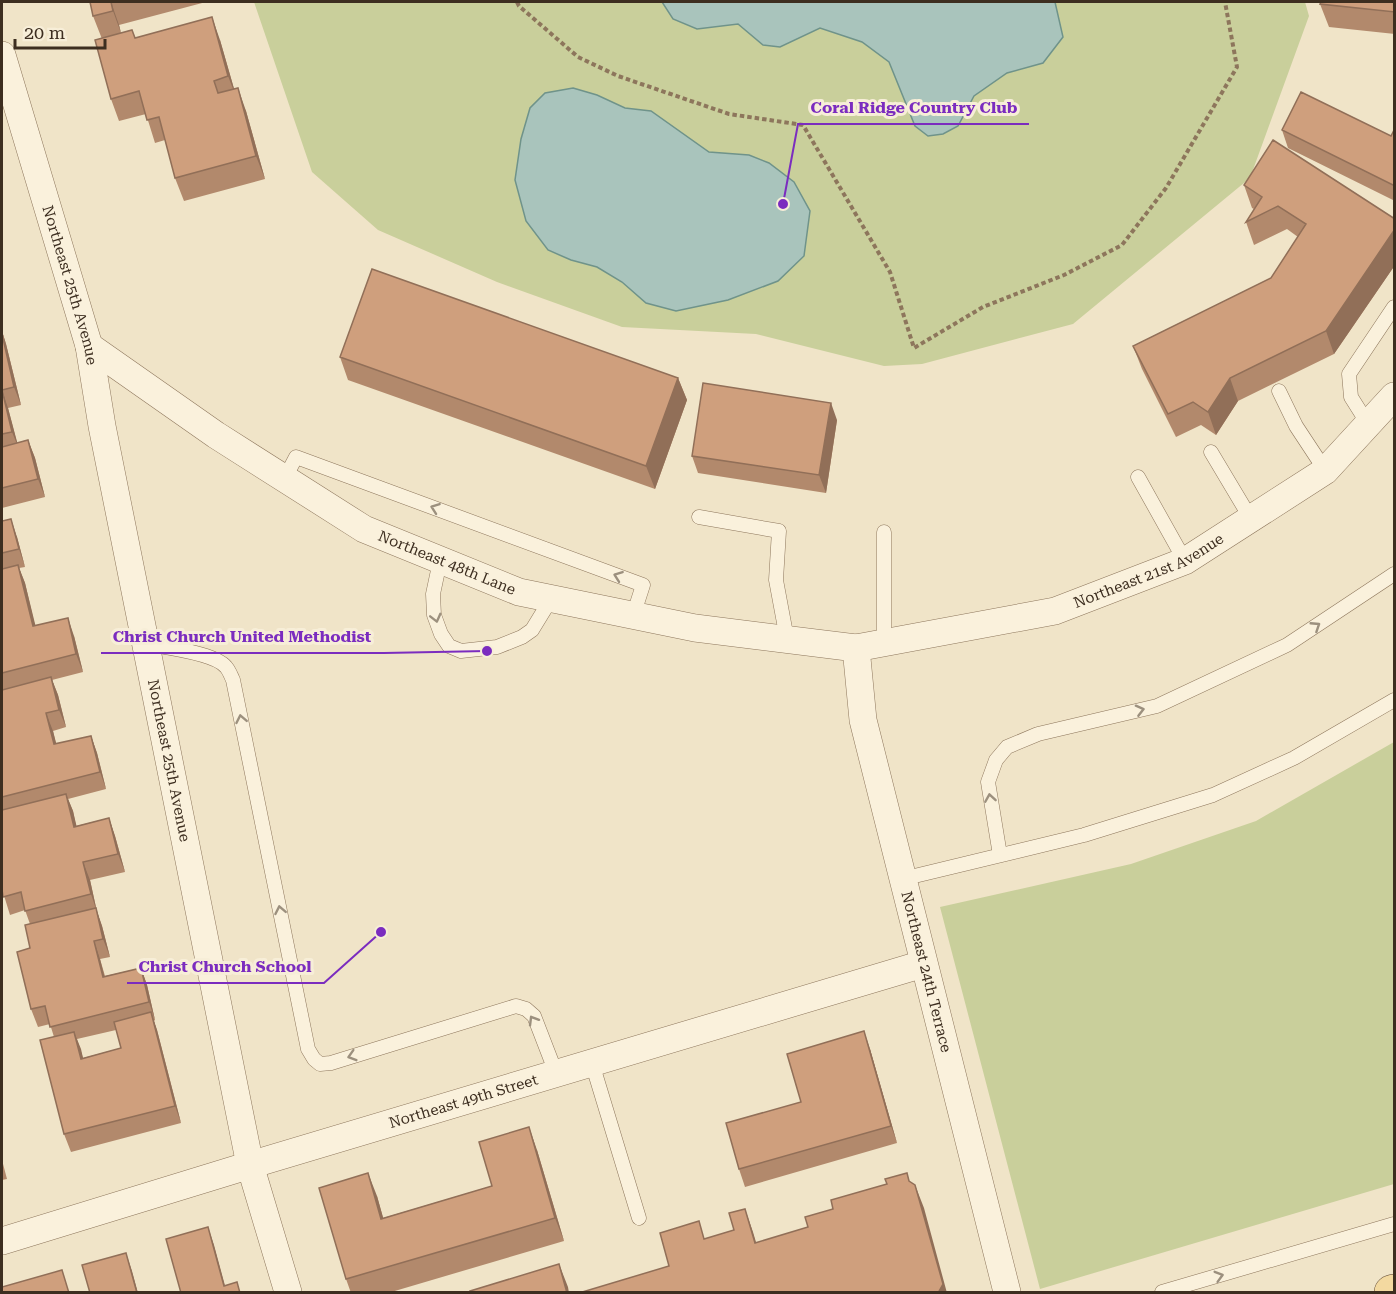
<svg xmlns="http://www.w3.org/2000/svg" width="1396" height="1294" font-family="'Roboto Serif',serif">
<rect width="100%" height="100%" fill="#f0e4c8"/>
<path fill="#c9cf9b" d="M254,2H1305L1309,16L1250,178L1073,324L922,364L884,366L756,334L622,327L497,282L378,230L312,172Z
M1394,742V1184L1040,1289L940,907L1131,864L1256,821Z"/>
<path fill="#a9c4bc" stroke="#6f938a" stroke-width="1.5" d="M662,2H1055L1063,37L1043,63L1007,73L974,96L958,126L943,134L928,136L915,126L889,62L862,42L820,28L780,47L763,45L738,24L697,29L673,19Z
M573,88L597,95L625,108L651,111L709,152L749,155L769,163L794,182L810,211L804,256L778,281L728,300L676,311L646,303L622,282L597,267L571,260L548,250L526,221L515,180L521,139L530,108L545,93Z"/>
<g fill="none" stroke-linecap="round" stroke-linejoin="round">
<g stroke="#8d765c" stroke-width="15">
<path id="lane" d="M1279,391L1296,426L1325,470
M1368,424L1351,397L1349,374L1394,307
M1211,452L1251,519
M1138,477L1185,561
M285,478L296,457L643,585L633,616
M699,517L779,531L776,580L787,639
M440,561L433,594L434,615L441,634L449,646L461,651L497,647L522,637L532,630L551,599
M884,642V532
M146,644C164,647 215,653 226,667C229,670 231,676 233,680L308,1049L314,1059L320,1064L331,1063L516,1006L526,1009L534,1016L556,1073
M1000,855L988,782L996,760L1007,747L1038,734L1157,706L1287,645L1394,574
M902,879L1084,835L1213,795L1294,758L1394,700
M592,1063L639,1218
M1162,1292L1394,1224"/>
</g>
<g stroke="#8d765c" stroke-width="28">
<g id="street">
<path id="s1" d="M2,55L89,346L102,426L250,1165L288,1292"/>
<path id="s2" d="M89,346L216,435L364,529L519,592L695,628L856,648L1055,611L1185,561L1325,471L1394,396"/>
<path id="s3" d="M856,648L863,720L1007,1292"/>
<path id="s4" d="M2,1241L250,1165L923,964"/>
</g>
</g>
<g stroke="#5b4430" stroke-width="34">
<path id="primary" d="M1391,1292L1394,1291"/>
</g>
<path stroke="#8d765c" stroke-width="4" stroke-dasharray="4.5 3" stroke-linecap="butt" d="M517,2L519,6L578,57L618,76L729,114L803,125L890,272L914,348L983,307L1064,275L1122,245L1166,188L1237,67L1225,2"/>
<use href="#lane" stroke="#faf1dc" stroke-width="14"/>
<use href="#street" stroke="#faf1dc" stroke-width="27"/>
<use href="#primary" stroke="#f3d9a0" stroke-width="33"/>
</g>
<path fill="#b2896c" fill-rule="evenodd" d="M90,2H206L119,25L121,33L132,30L135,38L220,40L234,89L246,111L265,179L184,201L175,178L165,140L155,143L146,114L119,121L111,99L102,39L93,16Z
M1395,2V34L1329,27L1320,4Z
M1395,128V201L1288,148L1282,130L1391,136Z
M1244,185L1395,219V265L1334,354L1238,401L1216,435L1201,425L1176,437L1142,369L1133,346L1271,278L1298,237L1287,229L1254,245L1246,222L1254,209L1252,208Z
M2,331L6,344L21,405L8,408L17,443L28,440L35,458L45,497L2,508Z
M340,357L678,378L687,400L655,489L348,380Z
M837,420L826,493L698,473L692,456Z
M2,521L17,537L25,567L19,568L25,583L35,626L74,636L83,672L52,680L58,695L66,727L53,731L56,744L91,736L97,753L106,789L68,799L73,811L76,826L109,818L115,836L125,872L90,880L97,912L102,926L110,957L100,959L105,976L141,968L147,985L155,1020L154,1021L157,1030L181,1123L71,1152L64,1134L54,1037L50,1024L38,1027L31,1009L30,924L25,910L10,915L2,889ZM116,1030L121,1048L83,1058L77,1039Z
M870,1049L897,1143L745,1187L739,1169L801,1102Z
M537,1150L564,1241L388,1293H351L346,1279L377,1196L383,1218L492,1186Z
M2,1160L7,1179L2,1180Z"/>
<path fill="#916f58" d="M111,2L119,25L121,33L113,11Z
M212,17L220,40L237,99L228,76Z
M238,88L246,111L265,179L256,156Z
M1395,229V265L1334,354L1326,331Z
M2,331L6,344L21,405L14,387Z
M678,378L687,400L655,489L646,466Z
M1230,378L1238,401L1216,435L1208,412Z
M2,390L8,408L19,449L12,432Z
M831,403L837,420L826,493L819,475Z
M28,440L35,458L45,497L38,479Z
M11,519L17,537L25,567L19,549Z
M18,565L25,583L40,644L33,626Z
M68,618L74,636L83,672L76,654Z
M51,677L58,695L66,727L59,710Z
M46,713L53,731L61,762L54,744Z
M91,736L97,753L106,789L100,772Z
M66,794L73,811L81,845L74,827Z
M109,818L115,836L125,872L118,854Z
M83,862L90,880L97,912L91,894Z
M96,908L102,926L110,957L103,939Z
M94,941L100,959L109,995L103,977Z
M141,968L147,985L155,1020L149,1002Z
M151,1012L157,1030L181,1123L175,1106Z
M864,1031L870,1049L897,1143L891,1126Z
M74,1032L81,1049L87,1076L81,1059Z
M529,1127L537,1150L564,1241L555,1218Z
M368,1173L377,1196L390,1242L381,1219Z
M915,1185L924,1208L947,1293H938Z
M745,1209L753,1232L763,1266L755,1243Z
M208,1227L214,1245L227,1293L224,1286Z
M126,1253L132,1271L138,1293H137Z
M559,1264L568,1287L569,1293H567Z"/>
<path fill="#cf9f7d" stroke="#916f58" stroke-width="1.5" d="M90,2H112H111L113,11L93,16Z
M1321,2H1395V12L1320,4Z
M212,17L228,76L214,81L218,93L238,88L256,156L175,178L159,117L147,120L139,91L111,99L95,40L132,30L135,38Z
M1301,92L1391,136L1395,128V186L1282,130Z
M1273,140L1395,219V229L1326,331L1230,378L1208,412L1193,402L1168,414L1133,346L1271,278L1306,224L1278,206L1246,222L1262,197L1244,185Z
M372,269L678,378L646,466L340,357Z
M2,334L14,387L2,390L12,432L2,434Z
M703,383L831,403L819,475L692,456Z
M28,440L38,479L2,488V447Z
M11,519L19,549L2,553V521Z
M18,565L33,626L68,618L76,654L2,673V569Z
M51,677L59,710L46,713L54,744L91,736L100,772L2,797V690Z
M66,794L74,827L109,818L118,854L83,862L91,894L25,911L21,892L3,897L2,889V810Z
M96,908L103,939L94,941L103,977L141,968L149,1002L50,1027L45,1006L31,1009L17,952L30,948L25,925Z
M151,1012L175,1106L64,1134L40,1040L74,1032L81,1059L121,1048L114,1022Z
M864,1031L891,1126L739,1169L726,1123L801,1102L787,1054Z
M529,1127L555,1218L346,1279L319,1188L368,1173L381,1219L492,1186L479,1142Z
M907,1173L909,1181L915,1185L943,1284L938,1293H579L669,1266L660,1233L699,1221L704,1239L734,1230L729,1213L745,1209L755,1243L808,1227L805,1217L833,1209L831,1200L887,1184L885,1179Z
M208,1227L224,1286L237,1282L240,1293H181L166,1239Z
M126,1253L137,1293H90L82,1265Z
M559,1264L567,1293H471L470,1291Z
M62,1270L69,1293H2V1287Z"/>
<defs><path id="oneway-chevron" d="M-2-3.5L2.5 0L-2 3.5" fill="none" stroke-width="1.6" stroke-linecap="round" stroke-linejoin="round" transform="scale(1.5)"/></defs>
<g stroke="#9c907e">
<use href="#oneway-chevron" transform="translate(435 508) rotate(-160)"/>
<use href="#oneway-chevron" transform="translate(618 576) rotate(-160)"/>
<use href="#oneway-chevron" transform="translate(436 618) rotate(76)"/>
<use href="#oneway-chevron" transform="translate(1316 626) rotate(-33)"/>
<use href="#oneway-chevron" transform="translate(1140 710) rotate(-14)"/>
<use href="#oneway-chevron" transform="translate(241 719) rotate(-101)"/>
<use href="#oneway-chevron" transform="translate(990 798) rotate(-99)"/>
<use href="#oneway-chevron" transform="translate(280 910) rotate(-101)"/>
<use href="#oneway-chevron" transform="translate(533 1020) rotate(-121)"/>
<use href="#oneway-chevron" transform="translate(352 1056) rotate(163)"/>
<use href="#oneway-chevron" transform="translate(1219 1276) rotate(-16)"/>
</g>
<g text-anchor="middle" stroke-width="6" stroke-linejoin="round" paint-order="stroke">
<g font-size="15" fill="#3d2e20" stroke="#f7eed8">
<text dy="5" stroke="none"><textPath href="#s1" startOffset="240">Northeast 25th Avenue</textPath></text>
<text dy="5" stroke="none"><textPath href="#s2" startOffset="420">Northeast 48th Lane</textPath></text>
<text dy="5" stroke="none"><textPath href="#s2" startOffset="1144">Northeast 21st Avenue</textPath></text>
<text dy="5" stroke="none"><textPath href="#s1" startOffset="726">Northeast 25th Avenue</textPath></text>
<text dy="5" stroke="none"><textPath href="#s3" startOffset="332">Northeast 24th Terrace</textPath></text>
<text dy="5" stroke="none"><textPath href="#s4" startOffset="482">Northeast 49th Street</textPath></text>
</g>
</g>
<path fill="none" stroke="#7b2cbf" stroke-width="2" d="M783 204L798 124H1029M487 651L384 653H101M381 932L324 983H127"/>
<g fill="#7b2cbf" stroke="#f7eed8" stroke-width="2">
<circle cx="783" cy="204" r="6"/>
<circle cx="487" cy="651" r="6"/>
<circle cx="381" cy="932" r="6"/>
</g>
<g font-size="16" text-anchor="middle" font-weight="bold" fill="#7b2cbf" stroke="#f7eed8" stroke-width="6" stroke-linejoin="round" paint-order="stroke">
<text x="914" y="113">Coral Ridge Country Club</text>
<text x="242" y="642">Christ Church United Methodist</text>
<text x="225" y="972">Christ Church School</text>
</g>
<rect width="1396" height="1294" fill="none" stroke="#3d2e20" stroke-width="6"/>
<path d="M15 39v9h90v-9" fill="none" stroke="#3d2e20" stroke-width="3"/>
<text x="24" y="39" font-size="18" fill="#3d2e20" stroke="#f7eed8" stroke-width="4.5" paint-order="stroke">20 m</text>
</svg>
